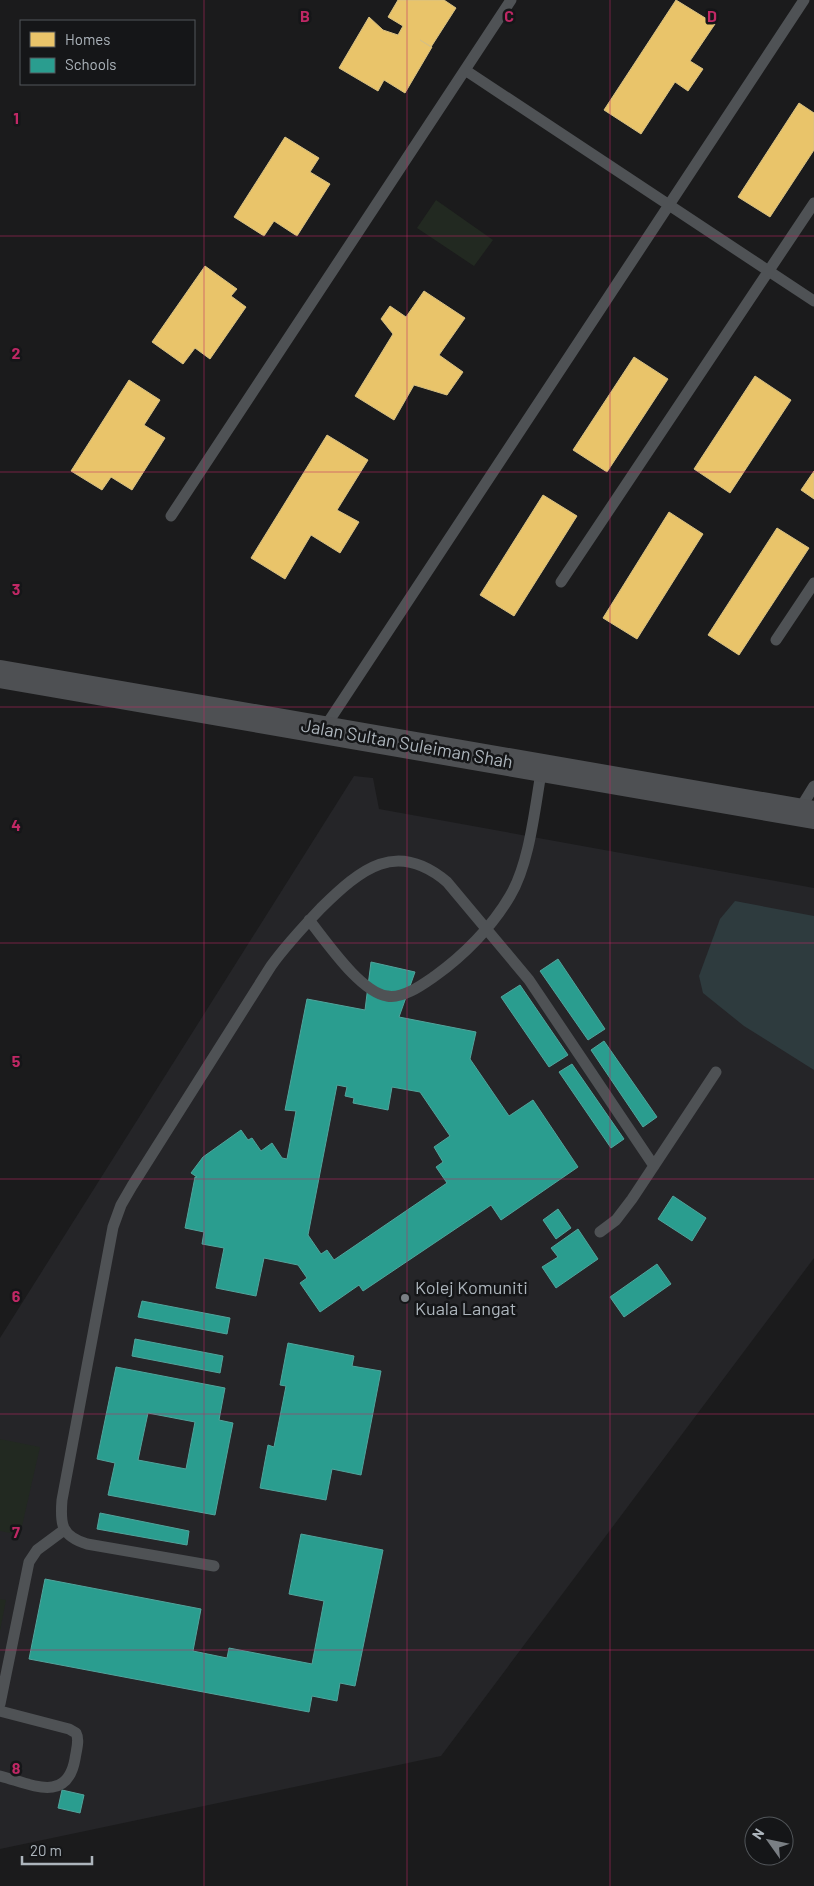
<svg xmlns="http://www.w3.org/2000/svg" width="814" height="1886" font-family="Barlow,sans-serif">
<rect width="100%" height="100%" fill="#1b1b1c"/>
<path fill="#252528" d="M354,776L373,778L379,809L814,888V1258L441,1756L0,1849V1338Z"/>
<path fill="#222921" d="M436,200L493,240L474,266L417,228Z
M0,1439L40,1447L20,1535L0,1531Z
M0,1599L6,1600L0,1631Z"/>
<path fill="#2e3b3e" d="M735,901L814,916V1070L744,1026L703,993L699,976L720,919Z"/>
<path fill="#e9c46a" stroke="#d7c083" d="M398,0H444L456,8L431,47L420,40L432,47L405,93L384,80L378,91L339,68L369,17L383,30L398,35L403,26L388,17Z
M676,0L715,24L690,61L703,69L688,91L675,82L641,134L604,110Z
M799,103L814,113V150L770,217L738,197Z
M285,137L319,158L310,172L330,184L297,236L274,221L264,236L234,217Z
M205,266L237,289L231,296L246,307L210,359L195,348L183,364L152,342Z
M424,291L465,318L439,355L463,372L447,395L414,385L394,420L355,396L393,334L381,319L390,306L406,317Z
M634,357L668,379L607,472L573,450Z
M755,376L791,400L730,493L694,469Z
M129,380L160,400L144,425L165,438L132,490L111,477L102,490L71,471Z
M327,435L368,460L337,510L359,522L340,553L311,535L285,579L251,558Z
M814,471V499L801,490Z
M543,495L577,516L514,616L480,595Z
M669,512L703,534L637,639L603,618Z
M777,528L809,548L739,655L708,635Z"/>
<path fill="#2a9d8f" stroke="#51a49c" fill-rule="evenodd" d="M558,959L605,1029L588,1040L540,971Z
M371,962L415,972L399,1017L476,1032L470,1059L509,1116L533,1100L578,1167L501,1220L491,1205L363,1291L359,1285L320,1312L300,1283L307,1278L298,1265L264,1258L256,1296L216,1288L224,1248L202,1244L204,1232L185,1228L195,1177H197L191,1173L203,1157L241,1130L248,1140L252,1138L261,1151L272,1143L282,1158L287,1159L296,1111L285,1110L307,999L365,1010ZM337,1085L347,1087L345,1096L354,1098L353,1103L388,1110L392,1087L420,1092L450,1136L434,1147L443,1162L436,1167L447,1183L334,1260L327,1250L321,1254L308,1235Z
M520,985L568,1055L549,1067L501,997Z
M604,1041L657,1117L643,1127L591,1050Z
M572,1064L624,1139L611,1148L559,1072Z
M673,1196L706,1218L692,1241L658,1219Z
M558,1209L571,1228L556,1239L543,1220Z
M578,1229L598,1259L556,1288L542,1267L558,1257L551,1248Z
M657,1264L671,1284L624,1317L610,1297Z
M142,1301L230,1318L227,1334L138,1317Z
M135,1339L223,1356L220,1373L132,1356Z
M288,1343L354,1356L352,1366L381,1371L361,1475L332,1469L326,1500L260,1488L268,1445L274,1447L286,1386L280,1385Z
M116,1367L225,1388L219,1420L233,1423L215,1515L108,1495L115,1463L97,1459ZM148,1413L195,1422L186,1469L138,1460Z
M100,1513L189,1531L187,1545L97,1529Z
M301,1534L383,1550L355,1686L340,1683L337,1701L312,1696L309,1712L29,1659L45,1579L201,1609L193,1651L227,1658L229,1648L312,1664L324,1601L289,1594Z
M62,1790L84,1795L80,1813L58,1808Z"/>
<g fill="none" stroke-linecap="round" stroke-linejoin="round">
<path stroke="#4f5255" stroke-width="11" d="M465,70L814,301
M171,516L511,0
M561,582L814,203
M776,640L814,583
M323,730L804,0
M798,812L814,786
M309,920C326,941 360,992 387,996C403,999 422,985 435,976C463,956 492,927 510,896C530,863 535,806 542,767
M600,1232L616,1220L632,1199L716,1072
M214,1566L87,1544C61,1536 60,1524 62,1500L113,1227L121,1205L132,1186L271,966C286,945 303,927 321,908C361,869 396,839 447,882L529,980L654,1166
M0,1704L29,1562L37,1550L64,1530
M0,1711L69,1729L76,1733C80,1740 76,1751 75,1759C67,1804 31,1784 0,1776"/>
<path stroke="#4e5053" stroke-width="28" d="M0,674L814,815"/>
</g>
<path fill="none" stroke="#c02865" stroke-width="1" stroke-opacity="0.55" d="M204,0V1886M407,0V1886M610,0V1886M0,236H814M0,472H814M0,707H814M0,943H814M0,1179H814M0,1414H814M0,1650H814"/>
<circle fill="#7a7f84" stroke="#151618" stroke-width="2" cx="405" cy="1298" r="5"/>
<g text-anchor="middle" stroke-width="5" stroke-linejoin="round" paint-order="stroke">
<g font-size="18" fill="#adb5bc" stroke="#151618">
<text transform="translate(407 744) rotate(10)" y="6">Jalan Sultan Suleiman Shah</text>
</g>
<g font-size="18" fill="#adb5bc" stroke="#151618" text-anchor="start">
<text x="415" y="1294">Kolej Komuniti<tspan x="415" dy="21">Kuala Langat</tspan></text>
</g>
</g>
<g font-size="16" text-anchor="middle" font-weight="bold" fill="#c02865" stroke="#151618" stroke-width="5" stroke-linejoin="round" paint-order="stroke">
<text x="305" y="22">B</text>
<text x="509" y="22">C</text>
<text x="712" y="22">D</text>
<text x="16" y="124">1</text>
<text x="16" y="359">2</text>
<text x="16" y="595">3</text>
<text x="16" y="831">4</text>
<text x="16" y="1067">5</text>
<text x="16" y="1302">6</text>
<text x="16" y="1538">7</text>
<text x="16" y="1774">8</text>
</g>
<rect x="20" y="20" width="175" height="65" fill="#151618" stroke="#52565a"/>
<rect x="30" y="32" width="25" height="15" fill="#e9c46a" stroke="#52565a"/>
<text x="65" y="45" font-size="15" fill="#adb5bc">Homes</text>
<rect x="30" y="58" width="25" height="15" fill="#2a9d8f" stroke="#52565a"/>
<text x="65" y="70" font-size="15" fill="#adb5bc">Schools</text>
<g transform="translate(769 1841) rotate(303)"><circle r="24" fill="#151618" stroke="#52565a"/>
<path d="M0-4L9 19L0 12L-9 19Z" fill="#7a7f84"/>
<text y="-8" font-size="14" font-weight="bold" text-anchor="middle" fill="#adb5bc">N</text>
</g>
<path d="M22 1856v8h70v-8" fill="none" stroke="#adb5bc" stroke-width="2.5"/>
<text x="30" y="1856" font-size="15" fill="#adb5bc" stroke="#151618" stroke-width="4" paint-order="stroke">20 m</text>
</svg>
